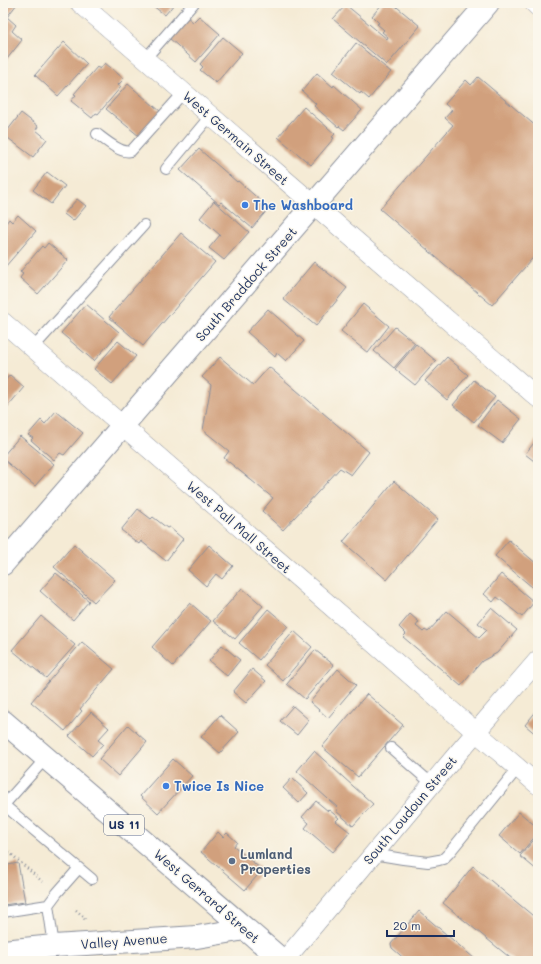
<svg xmlns="http://www.w3.org/2000/svg" width="541" height="964" font-family="Mali,sans-serif">
<rect width="100%" height="100%" fill="#fbf7ec"/>
<filter id="ink" filterUnits="userSpaceOnUse"><feTurbulence type="fractalNoise" baseFrequency=".025" numOctaves="2"/><feDisplacementMap in="SourceGraphic" scale="8" xChannelSelector="R" yChannelSelector="G"/><feConvolveMatrix kernelMatrix="1 2 1 2 8 2 1 2 1" color-interpolation-filters="sRGB"/></filter>
<filter id="wash" filterUnits="userSpaceOnUse"><feTurbulence type="fractalNoise" baseFrequency=".012" numOctaves="4" result="noise"/><feDisplacementMap in="SourceGraphic" scale="16" xChannelSelector="R" yChannelSelector="G"/><feGaussianBlur stdDeviation="0.9" result="paint"/><feColorMatrix in="noise" values="0 0 0 0 0 0 0 0 0 0 0 0 0 0 0 0 0 1.4 0 .05"/><feComposite in="paint" operator="in"/></filter>
<g filter="url(#wash)">
<rect width="100%" height="100%" fill="#f5ebd5"/>
<g id="blocks">
<path fill="#d1a07d" d="M3,3H16L17,4L7,17L16,25L12,31L22,40L7,59L3,56Z
M149,3H175L165,15Z
M383,3H392L420,26L387,65L333,19L346,5L387,39L388,37L382,32L384,30L377,24L379,23L372,16Z
M199,16L220,34L196,62L169,38L187,17L193,22Z
M223,37L242,53L216,83L200,70L203,67L200,64Z
M64,42L87,64L58,96L35,75Z
M356,43L391,72L369,99L361,92L360,94L333,72Z
M105,63L124,79L118,85L121,87L98,114L96,113L92,118L71,101L76,95L74,94L97,67L100,69Z
M317,73L333,87L334,85L362,110L344,130L339,126L338,127L314,106L316,104L302,91Z
M478,77L538,128V252L492,305L380,209L453,125L445,118L452,110L445,104L466,80L471,85Z
M128,84L160,111L139,136L106,109Z
M304,107L335,134L332,137L334,138L311,165L278,137Z
M21,113L38,126L36,130L47,139L33,157L4,135Z
M199,149L237,182L238,181L269,208L252,228L221,202L219,204L180,170Z
M47,172L65,186L51,204L33,190Z
M77,199L86,206L73,221L64,214Z
M214,201L249,232L224,260L209,248L220,235L200,218Z
M18,215L36,231L5,267L3,265V227L9,219L12,222Z
M181,233L215,262L143,346L109,317Z
M48,243L68,260L38,294L20,278L23,274L20,272L42,246L44,248Z
M314,262L347,288L316,326L283,299Z
M86,304L119,332L94,361L61,333Z
M363,304L389,326L368,353L341,331Z
M268,309L304,341L286,361L277,353L275,357L247,332Z
M395,327L415,343L394,368L374,351Z
M118,341L136,356L112,384L94,369Z
M416,344L436,361L415,385L395,369Z
M220,357L253,385L269,367L369,452L351,475L340,468L283,530L262,511L273,498L224,458L229,451L203,430L211,385L202,377Z
M447,357L468,375L447,400L425,381Z
M10,375L24,387L3,412V383Z
M474,380L495,397L474,422L453,405Z
M497,400L521,419L502,443L478,425Z
M56,411L83,433L64,455L60,453L54,460L31,440L33,438L28,435L41,420L45,424Z
M20,436L54,464L35,486L3,459V456Z
M538,438V464L525,454Z
M394,481L438,519L387,580L343,542Z
M138,509L151,519L153,517L167,528L169,527L183,539L166,561L141,541L139,544L121,530Z
M509,540L538,565V592L495,556Z
M74,544L115,580L94,602L54,567Z
M209,545L233,566L222,579L216,574L206,586L188,570Z
M56,573L89,601L73,620L40,591Z
M501,574L534,602L522,617L497,597L493,602L484,594Z
M242,588L263,606L235,639L213,621Z
M190,603L211,621L173,666L152,647Z
M491,608L517,630L497,653L482,661L461,686L403,637L406,634L399,627L410,614L419,622L416,626L423,632L425,630L428,632L447,611L479,638L487,630L478,623Z
M268,609L288,626L259,660L239,643Z
M41,616L75,645L46,678L12,650Z
M294,631L312,647L283,681L265,665Z
M82,642L114,669L80,709L82,711L65,731L31,702Z
M222,645L240,660L227,676L209,661Z
M315,650L334,665L305,699L287,684Z
M252,669L266,681L246,703L233,692Z
M338,669L356,685L328,718L310,702Z
M367,694L403,725L358,777L322,747Z
M293,706L309,720L297,735L280,721Z
M538,709V736L525,725Z
M91,712L109,728L98,740L103,744L92,756L69,736Z
M220,715L239,732L220,753L201,737Z
M128,725L147,742L118,776L99,759Z
M314,751L373,804L353,826L336,811L338,808L297,771Z
M173,759L192,776L158,813L140,796Z
M292,778L308,793L299,803L283,788Z
M316,801L328,811L329,810L339,818L336,821L350,832L333,852L305,828L309,823L302,817Z
M519,812L538,828V833L520,854L499,836Z
M218,832L223,837L227,833L237,842L234,846L262,870L245,890L201,852Z
M538,835V871L520,856Z
M18,863L25,902L3,905V866Z
M473,866L538,920V961H527L525,959L523,961H514L443,903Z
M419,911L475,959L474,961H407L392,948L391,944Z"/>
</g>
</g>
<g filter="url(#ink)">
<use href="#blocks" fill-opacity="0" stroke="#888d9a" stroke-width="1"/>
<g fill="none" stroke-linecap="round" stroke-linejoin="round">
<g stroke="#888d9a" stroke-width="12">
<path id="lane" d="M145,59L194,3
M97,134C105,140 121,154 131,151L184,92
M166,169L211,115
M33,348L144,225
M391,748L432,784
M4,805L92,879
M3,806L46,758
M373,854L403,859L428,862L439,860L443,859L449,853L518,768
M3,912L48,905
M54,946L48,905L57,893L79,868"/>
</g>
<g stroke="#888d9a" stroke-width="20">
<path id="street" d="M80,3L538,398
M534,3L538,7
M3,322L476,732L538,785
M284,961L458,753L538,660"/>
</g>
<g stroke="#888d9a" stroke-width="24">
<path id="secondary" d="M3,564L488,3
M3,951L54,946L197,937L245,929"/>
</g>
<g stroke="#888d9a" stroke-width="24">
<path id="primary" d="M3,721L283,961"/>
</g>
<path stroke="#888d9a" stroke-width="2.5" stroke-dasharray="1 3" stroke-linecap="butt" d="M3,847L45,884
M76,910L83,916L86,922"/>
<use href="#lane" stroke="#fff" stroke-width="10"/>
<use href="#street" stroke="#fff" stroke-width="19"/>
<use href="#secondary" stroke="#fff" stroke-width="22"/>
<use href="#primary" stroke="#fff" stroke-width="22"/>
</g>
</g>
<g fill="#3f7fe0" stroke="#fbf7ec" stroke-width="1.5">
<circle cx="245" cy="205" r="4"/>
<circle cx="166" cy="786" r="4"/>
</g>
<circle fill="#5c6f8a" stroke="#fbf7ec" stroke-width="1.5" cx="232" cy="861" r="4"/>
<g text-anchor="middle" stroke-width="3" stroke-linejoin="round" paint-order="stroke">
<rect fill="#fbf7ec" stroke="#5e6b89" stroke-width="1" x="104" y="815" width="40" height="20" rx="3"/>
<g font-size="12" font-weight="bold" fill="#1b2f5e">
<text x="124" y="829">US 11</text>
</g>
<g font-size="13" fill="#1b2f5e" stroke="#fbf7ec">
<text transform="translate(236 138) rotate(41)" y="5">West Germain Street</text>
<text transform="translate(246 284) rotate(-49)" y="5">South Braddock Street</text>
<text transform="translate(239 527) rotate(41)" y="5">West Pall Mall Street</text>
<text transform="translate(410 810) rotate(-50)" y="5">South Loudoun Street</text>
<text transform="translate(207 896) rotate(41)" y="5">West Gerrard Street</text>
<text transform="translate(124 941) rotate(-4)" y="5">Valley Avenue</text>
</g>
<g font-size="13" font-weight="bold" fill="#366cbe" stroke="#fbf7ec" text-anchor="start">
<text x="253" y="210">The Washboard</text>
<text x="174" y="791">Twice Is Nice</text>
</g>
<g font-size="13" font-weight="bold" fill="#4e5e75" stroke="#fbf7ec" text-anchor="start">
<text x="240" y="859">Lumland<tspan x="240" dy="15">Properties</tspan></text>
</g>
</g>
<rect width="541" height="964" fill="none" stroke="#fbf7ec" stroke-width="16"/>
<path d="M387 930v6h67v-6" fill="none" stroke="#1b2f5e" stroke-width="2"/>
<text x="393" y="930" font-size="12" fill="#1b2f5e" stroke="#fbf7ec" stroke-width="3" paint-order="stroke">20 m</text>
</svg>
